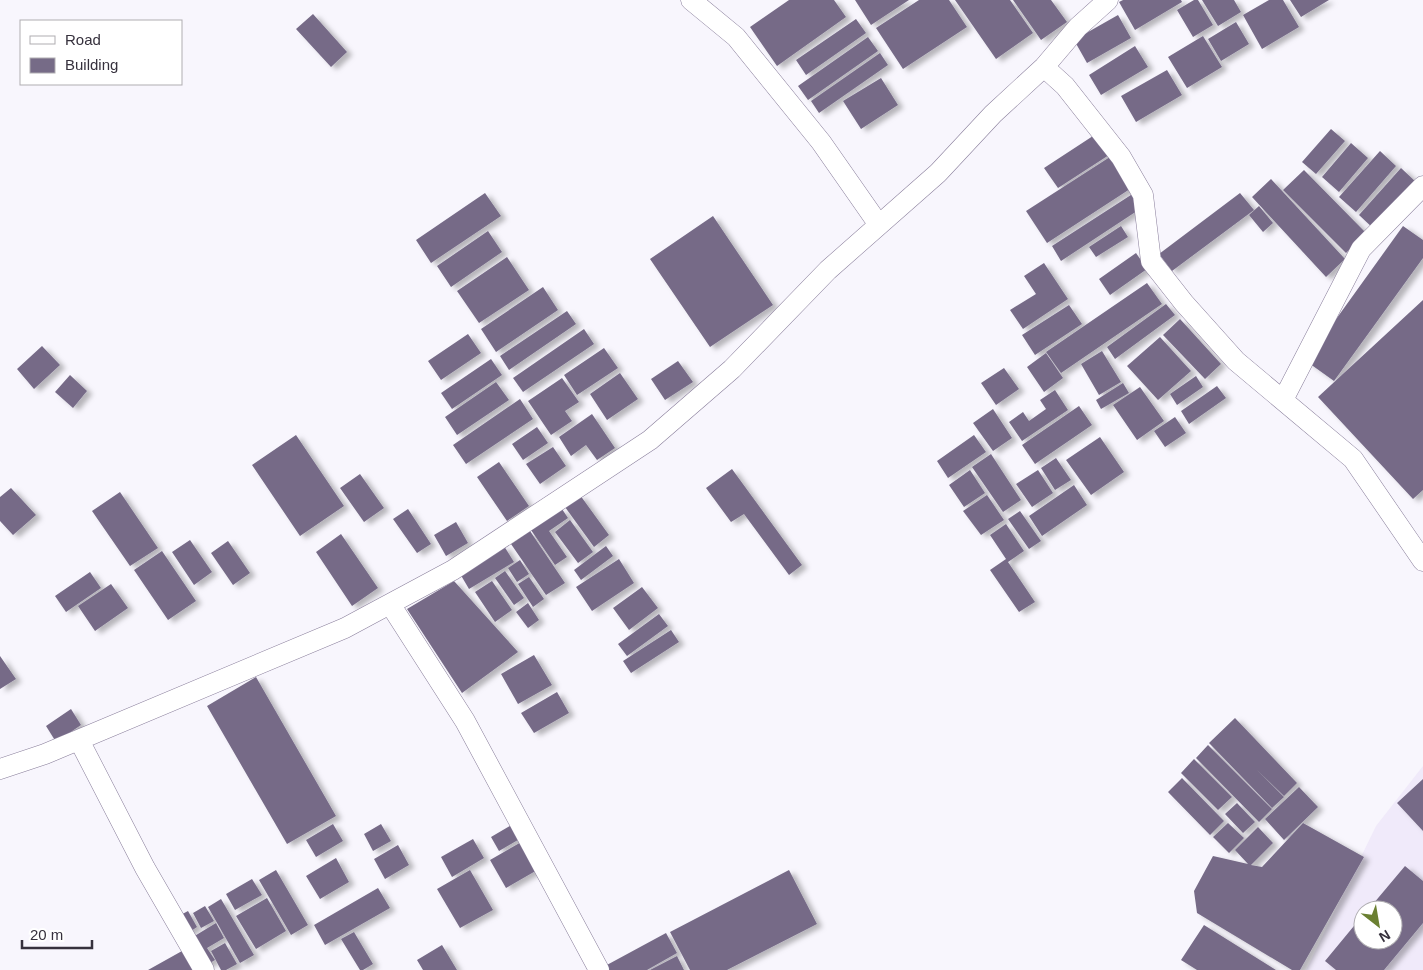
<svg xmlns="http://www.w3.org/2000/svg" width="1423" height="970" font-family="Arial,sans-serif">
<defs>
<filter id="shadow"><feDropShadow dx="5.5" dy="3" stdDeviation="2.5" flood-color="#0004"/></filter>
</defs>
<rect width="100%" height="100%" fill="#f8f6fd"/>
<path fill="#f0eafa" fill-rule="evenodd" d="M1423,766V970H1306L1376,826ZM1363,910H1393V940H1363Z"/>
<path fill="#766b87" filter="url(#shadow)" d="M789,0H834L846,17L777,66L750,27Z
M855,0H909L871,25Z
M919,0H949L967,27L903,69L876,28Z
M955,0H1010L1033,33L996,59Z
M1013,0H1051L1067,22L1041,40Z
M1123,0H1181L1182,2L1135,30L1119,2Z
M1194,0H1198L1213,25L1193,37L1177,10Z
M1202,0H1234L1241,12L1218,26Z
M1269,0H1283L1299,27L1262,49L1243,15Z
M1290,0H1329L1301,17Z
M313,14L347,52L331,67L296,29Z
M1118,15L1131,38L1087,63L1074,40Z
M856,19L866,33L806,75L796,60Z
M1236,22L1249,44L1221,61L1208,39Z
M1203,36L1222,67L1187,88L1168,57Z
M868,37L878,51L808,100L798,86Z
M1135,46L1148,67L1101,95L1089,75Z
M880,53L888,65L819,113L811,101Z
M1167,70L1182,95L1136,122L1121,96Z
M881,78L898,105L861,129L843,101Z
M1331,129L1345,141L1316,174L1302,162Z
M1096,134L1109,155L1058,188L1044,168Z
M1351,143L1368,158L1339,192L1322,177Z
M1380,151L1396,166L1356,212L1339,197Z
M1113,155L1133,187L1047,243L1026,211Z
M1401,168L1417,183L1375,230L1359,215Z
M1304,170L1366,233L1346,253L1283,190Z
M1271,179L1345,259L1326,277L1252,197Z
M485,193L501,216L431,263L416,240Z
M1134,193L1143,207L1061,261L1052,246Z
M1240,193L1254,210L1172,271L1159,254Z
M1259,206L1273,223L1263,232L1249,215Z
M713,216L773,305L710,347L650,259Z
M1121,226L1128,237L1096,257L1089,247Z
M1403,226L1423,240V258L1334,381L1306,361Z
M488,231L502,252L451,287L437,266Z
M1136,253L1147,269L1110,295L1099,279Z
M507,257L529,290L479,323L457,291Z
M1044,263L1068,299L1023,329L1010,310L1036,294L1024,276Z
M1147,283L1162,304L1061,373L1046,352Z
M543,287L558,310L496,352L481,329Z
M1423,300V490L1413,499L1318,397Z
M1166,304L1175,315L1115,359L1107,347Z
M1069,305L1082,324L1035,355L1022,335Z
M567,311L576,324L509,370L500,356Z
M1180,319L1221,364L1205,379L1163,335Z
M584,329L594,344L523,392L513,378Z
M468,334L481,353L441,380L428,361Z
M1160,337L1191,371L1158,400L1127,366Z
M42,346L60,365L34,389L17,369Z
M604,348L618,368L577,395L564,375Z
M1102,351L1121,382L1099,395L1081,364Z
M1046,353L1063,378L1044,392L1027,367Z
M491,359L502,375L452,409L441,393Z
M678,361L693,382L665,400L651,379Z
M1004,368L1019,389L996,405L981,383Z
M620,373L638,399L607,420L590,394Z
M70,375L87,391L73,408L55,392Z
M1196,376L1203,387L1177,405L1170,394Z
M562,378L579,402L565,411L572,421L551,435L528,401Z
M496,382L509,400L457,435L445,417Z
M1123,383L1129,393L1101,409L1096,400Z
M1217,386L1226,398L1189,424L1181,411Z
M1140,387L1164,421L1137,440L1113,405Z
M1055,390L1068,410L1022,441L1009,422L1023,412L1029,421L1046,409L1040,400Z
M520,399L533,419L466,464L453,445Z
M1079,406L1092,425L1035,464L1022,445Z
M993,409L1012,438L993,451L973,423Z
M592,414L615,448L597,460L586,445L571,456L559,437Z
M1175,417L1186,433L1165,447L1154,431Z
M537,427L548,443L523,460L512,444Z
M296,435L344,506L300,536L252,465Z
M974,435L986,452L948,478L937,461Z
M1100,437L1124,472L1091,495L1066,460Z
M553,447L566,466L540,484L526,464Z
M991,454L1021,500L1003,512L972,467Z
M1056,458L1071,480L1055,490L1041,468Z
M499,462L529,506L507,521L477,477Z
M732,469L802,565L789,575L744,514L731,522L706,488Z
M970,470L985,493L964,507L949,485Z
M1038,470L1053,493L1032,507L1016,484Z
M360,474L384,508L364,522L340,488Z
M1074,485L1087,505L1042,536L1029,516Z
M11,488L36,515L13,535L0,521V497Z
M120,492L158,548L130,566L92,511Z
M580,495L609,535L594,547L565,507Z
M987,495L1004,520L981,535L963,511Z
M408,509L431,544L417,553L393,519Z
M562,509L568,518L549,531L567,557L555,565L531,530Z
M1020,511L1041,541L1029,549L1008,519Z
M570,520L593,552L578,563L555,532Z
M456,522L468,543L446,556L434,535Z
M1006,524L1024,551L1008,562L1035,602L1019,612L990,570L1006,559L990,535Z
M530,531L565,583L546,595L511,544Z
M341,534L378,588L352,606L316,552Z
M190,540L212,572L194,585L172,552Z
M228,541L250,573L233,585L211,553Z
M504,546L514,562L469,589L459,572Z
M606,546L613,556L581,580L574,570Z
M162,551L196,601L168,620L134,570Z
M619,559L634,583L592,611L576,587Z
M520,560L529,574L517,582L508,568Z
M505,571L524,598L514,605L495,578Z
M90,572L101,588L66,612L55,596Z
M529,577L544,599L533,607L518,584Z
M454,581L518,652L462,693L407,609Z
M492,581L512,610L495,622L475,592Z
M111,584L128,608L95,631L78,606Z
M642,587L658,608L629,630L613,608Z
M528,603L539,620L528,628L516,612Z
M659,614L668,626L627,656L618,644Z
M671,630L679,642L631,673L623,661Z
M534,655L552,685L518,704L501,674Z
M0,656L16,679L0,689Z
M256,677L336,816L287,844L207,706Z
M557,692L569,713L534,733L521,713Z
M71,709L81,725L56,742L46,726Z
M1235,718L1297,783L1284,796L1257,770L1284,797L1272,808L1209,743Z
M1208,745L1272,809L1259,822L1196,758Z
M1194,759L1232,797L1218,810L1181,773Z
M1182,778L1224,821L1210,835L1168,792Z
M1423,779V831L1397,803Z
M1299,787L1318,807L1284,840L1265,819Z
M1237,803L1255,822L1243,833L1225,814Z
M515,823L523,837L499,851L491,837Z
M1228,823L1244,838L1229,853L1213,837Z
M1303,823L1364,857L1300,970H1292L1197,913L1194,891L1213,856L1248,864L1235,850L1258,827L1273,843L1251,865L1262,867Z
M333,824L343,841L316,857L306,840Z
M381,824L391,841L373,851L364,834Z
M473,839L484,858L452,877L441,857Z
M523,841L539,869L506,888L490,860Z
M398,845L409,865L385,879L374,859Z
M336,858L349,882L320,899L306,876Z
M1405,866L1423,881V923L1384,970H1336L1325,961L1363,915V940H1393V910H1368Z
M276,870L308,925L291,935L259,880Z
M470,870L493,910L460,928L437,889Z
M789,870L817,924L727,970H690L670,932Z
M252,879L262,895L235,910L226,894Z
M378,888L390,908L325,945L314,925Z
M267,898L286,931L256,949L236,916Z
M221,899L254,955L240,963L208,907Z
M205,906L214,921L201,928L193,913Z
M188,911L197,927L185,935L175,918Z
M216,923L224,938L207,948L215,960L203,967L188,940Z
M1204,925L1276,970H1197L1181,960Z
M354,932L373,964L363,970H360L341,939Z
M666,933L677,953L647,970H607L605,966Z
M225,943L237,964L226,970H221L211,951Z
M442,945L457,970H423L417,960Z
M182,951L193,970H148Z
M677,956L684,970H650Z"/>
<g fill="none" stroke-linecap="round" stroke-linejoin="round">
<g stroke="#887d9a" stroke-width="21">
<path id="minor" d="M691,0L736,37L821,142L879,225
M1044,67L1065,86L1121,157L1143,195L1151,261L1184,303L1236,361L1353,459L1423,561
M1283,400L1361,249L1423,186
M390,604L465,721L599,970
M79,740L145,868L204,970
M0,769L45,754L345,628L453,570L650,440L732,369L828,270L938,173L993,114L1044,67L1078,27L1108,0"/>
</g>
<use href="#minor" stroke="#fff" stroke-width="20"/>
</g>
<rect x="20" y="20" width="162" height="65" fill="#ffffff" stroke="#afadb1"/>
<rect x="30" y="36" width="25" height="8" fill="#ffffff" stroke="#afadb1"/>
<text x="65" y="45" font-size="15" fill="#36313d">Road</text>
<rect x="30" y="58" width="25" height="15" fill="#766b87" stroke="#afadb1"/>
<text x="65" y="70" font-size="15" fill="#36313d">Building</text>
<g transform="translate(1378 925) rotate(149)"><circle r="24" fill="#ffffff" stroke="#afadb1"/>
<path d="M0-4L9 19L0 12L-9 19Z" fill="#6b8032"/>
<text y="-8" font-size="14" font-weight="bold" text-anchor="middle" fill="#36313d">N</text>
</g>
<path d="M22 940v8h70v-8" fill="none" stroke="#36313d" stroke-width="2.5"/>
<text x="30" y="940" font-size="15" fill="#36313d" stroke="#ffffff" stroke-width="4" paint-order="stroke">20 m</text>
</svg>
